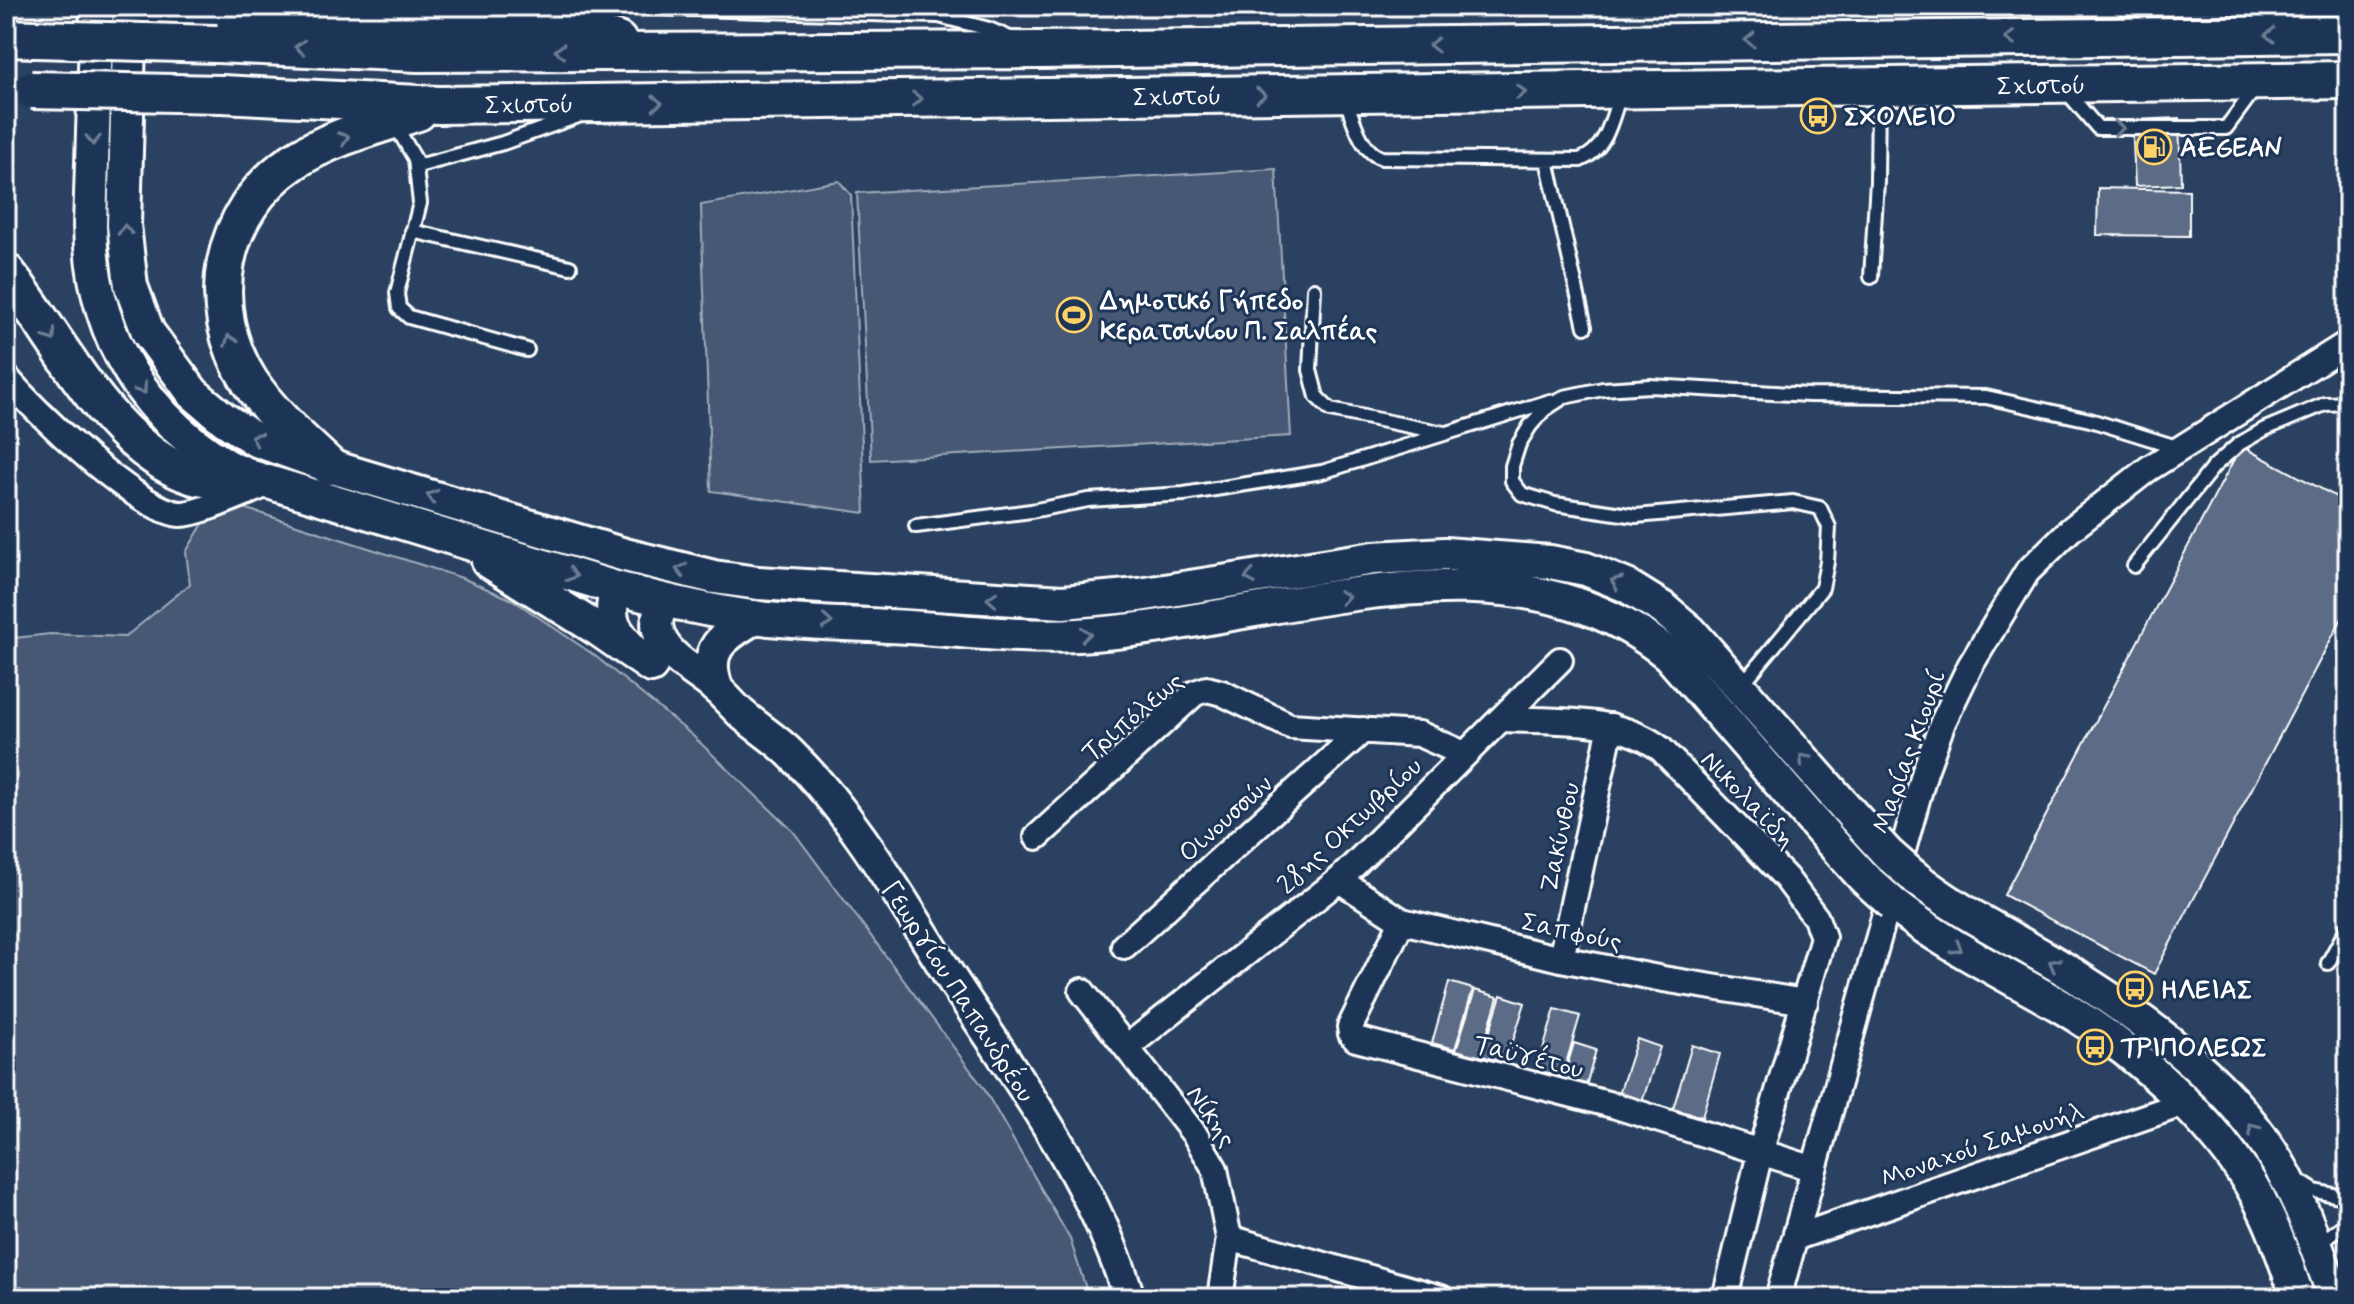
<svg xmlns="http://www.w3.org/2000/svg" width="2354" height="1304" font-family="Mynerve,sans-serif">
<rect width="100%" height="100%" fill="#2a4161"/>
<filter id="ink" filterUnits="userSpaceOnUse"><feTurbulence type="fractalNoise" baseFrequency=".0125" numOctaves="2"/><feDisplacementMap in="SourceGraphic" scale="16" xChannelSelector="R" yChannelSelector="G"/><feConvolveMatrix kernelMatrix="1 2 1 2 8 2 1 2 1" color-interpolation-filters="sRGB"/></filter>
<g filter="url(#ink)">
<path fill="#465975" stroke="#a2acba" stroke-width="2" d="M1276,169L1291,436L871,460L857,193Z
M839,181L851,195L865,513L711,491L701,205Z
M225,502L462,578L513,600L594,655L692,735L793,831L983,1087L1070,1239L1089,1298H6V639L50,634L125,637L190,584L186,552L207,517Z"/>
<path fill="#5b6c86" stroke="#fff" stroke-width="2" d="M2179,118L2181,184L2135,186L2132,120Z
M2098,188L2189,190V236L2097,235Z
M2241,446L2348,503V607L2154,974L2004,895Z
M1449,982L1473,989L1455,1049L1432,1043Z
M1475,990L1498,997L1480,1057L1456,1050Z
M1501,995L1525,1003L1506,1063L1482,1056Z
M1555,1009L1580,1016L1562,1077L1537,1070Z
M1637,1039L1660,1047L1642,1102L1619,1094Z
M1574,1043L1596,1050L1586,1086L1563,1079Z
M1692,1045L1720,1054L1702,1117L1673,1109Z"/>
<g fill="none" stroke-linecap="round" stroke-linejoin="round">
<g stroke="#fff" stroke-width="18">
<path id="service" d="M588,6L939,16L989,29L1010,38
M2065,90L2098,128H2226L2257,86
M1345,98C1353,117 1360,152 1382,158L1580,160C1607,150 1612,118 1620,94
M394,123L415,159L420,203L397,293L399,308L409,317L527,350
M1547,160L1585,327
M418,166L503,143L578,116
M412,231L570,267
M1871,277L1877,181L1878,91
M1314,289L1310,370L1317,397L1330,410L1444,433
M916,526L1031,511L1088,500L1184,494L1322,472L1550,401
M2134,566L2214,466L2239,444L2265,429L2325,404L2348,403
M1740,687L1822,588L1827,562L1829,527L1820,508L1793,502L1636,516L1555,504L1522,494L1512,481V466L1519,444L1530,426L1544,410L1564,397L1603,389L1650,386L1809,395L1986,397L2090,420L2180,448
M2328,963L2348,926
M2296,1179L2315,1191L2348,1198
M2316,1246L2348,1222"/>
</g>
<g stroke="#fff" stroke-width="30">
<path id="minor" d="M6,377C33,410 138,511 180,514C197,515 249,491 268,484
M1502,719C1555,722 1618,716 1661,749L1786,878L1816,918L1823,937L1760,1153L1725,1298
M1037,837L1195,693L1207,689L1222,693L1290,726L1419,734L1464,754
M1339,880L1402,921L1561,959L1663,979L1805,1002
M1402,921L1350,1027L1351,1034L1356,1039L1616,1106L1814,1169
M1124,946L1363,730
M1561,959L1611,726
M1082,991L1195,1135L1215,1169L1229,1238L1220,1298
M1127,1047L1339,880L1560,660
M1797,1237L2185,1103
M1229,1238L1441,1298
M1778,1298L1925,771L1943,722L1970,666L2027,572L2070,530L2148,469L2348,343"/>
</g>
<g stroke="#fff" stroke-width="36">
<path id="tertiary" d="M616,588C607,618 613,629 635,651
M664,601C660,610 655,620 658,630C664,658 698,671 717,689C726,697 734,707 743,715C758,728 776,739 790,753C855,816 901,900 949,975C1014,1074 1096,1184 1129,1298"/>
</g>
<g stroke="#fff" stroke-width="38">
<path id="secondary" d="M97,6L90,226C92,335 145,423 242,474L616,588C661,600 706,611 752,617C804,624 857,624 909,627C965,631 1022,638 1078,635C1267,625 1505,520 1669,655L1832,843
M130,6L124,225L131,286L148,332L193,393L224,419L256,440L329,466L625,555L714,577L758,583L1063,602L1139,595L1374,558L1445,554L1550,562L1586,569L1627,586L1664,609L1691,632L1855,818
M488,561L599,630L651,666
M716,687C702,648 724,636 755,617
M1912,875C1965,918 2027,944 2083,981C2157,1028 2233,1087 2278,1163C2303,1204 2318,1253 2335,1298
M1893,904C1946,946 2006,974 2064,1008C2140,1054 2228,1131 2266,1213C2279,1240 2288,1270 2298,1298"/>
</g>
<g stroke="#fff" stroke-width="42">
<path id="primary" d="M139,6L571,25L618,41
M6,38L35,39
M217,44L418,53L1039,50L2348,34
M222,94L439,105L2348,80
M6,272C58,336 110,451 194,476C209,481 227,476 242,474
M329,466C301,440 271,414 250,382C202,307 219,211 294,161C331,137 377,126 418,112"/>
</g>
<use href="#service" stroke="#1d3557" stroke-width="12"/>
<use href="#minor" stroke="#1d3557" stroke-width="24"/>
<use href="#tertiary" stroke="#1d3557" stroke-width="30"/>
<use href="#secondary" stroke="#1d3557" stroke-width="32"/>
<use href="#primary" stroke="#1d3557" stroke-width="36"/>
<g stroke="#fff" stroke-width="38" stroke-linecap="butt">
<path id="secondary-bridge" d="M1855,818L1888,854L1912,875
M1832,843L1864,878L1893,904"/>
</g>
<g stroke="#fff" stroke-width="42" stroke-linecap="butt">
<path id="primary-bridge" d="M35,39L217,44
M31,90L222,94"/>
</g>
<use href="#secondary-bridge" stroke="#1d3557" stroke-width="32"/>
<use href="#primary-bridge" stroke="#1d3557" stroke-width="36"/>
</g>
<defs><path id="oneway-chevron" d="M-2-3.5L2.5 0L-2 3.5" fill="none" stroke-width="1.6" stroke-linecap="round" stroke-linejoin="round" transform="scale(2)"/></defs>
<g stroke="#6c7c92">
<use href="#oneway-chevron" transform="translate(2270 35) rotate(179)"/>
<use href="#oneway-chevron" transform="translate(2010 38) rotate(179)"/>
<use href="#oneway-chevron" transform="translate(1750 40) rotate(179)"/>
<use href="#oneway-chevron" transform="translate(1434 45) rotate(179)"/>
<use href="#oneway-chevron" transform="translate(300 47) rotate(-177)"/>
<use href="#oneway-chevron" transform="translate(560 51) rotate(179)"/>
<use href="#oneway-chevron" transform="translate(1521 92) rotate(-1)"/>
<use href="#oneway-chevron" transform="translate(1261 95) rotate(-1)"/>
<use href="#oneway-chevron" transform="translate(917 99) rotate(-1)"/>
<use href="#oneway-chevron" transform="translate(657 103) rotate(-1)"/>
<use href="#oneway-chevron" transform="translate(2119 128)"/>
<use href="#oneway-chevron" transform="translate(344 138) rotate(-21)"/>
<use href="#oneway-chevron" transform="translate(93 140) rotate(92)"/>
<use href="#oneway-chevron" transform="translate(125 230) rotate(-92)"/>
<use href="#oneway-chevron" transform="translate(51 336) rotate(56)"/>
<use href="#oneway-chevron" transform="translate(230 340) rotate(-110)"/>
<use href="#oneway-chevron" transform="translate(142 389) rotate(54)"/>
<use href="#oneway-chevron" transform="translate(256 438) rotate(-155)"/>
<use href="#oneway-chevron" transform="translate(432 496) rotate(-163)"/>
<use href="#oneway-chevron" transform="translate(681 570) rotate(-167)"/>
<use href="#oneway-chevron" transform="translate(572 575) rotate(17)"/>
<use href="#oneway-chevron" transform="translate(1250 577) rotate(171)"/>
<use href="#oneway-chevron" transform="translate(1616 582) rotate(-157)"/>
<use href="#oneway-chevron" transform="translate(1344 597) rotate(-9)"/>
<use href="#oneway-chevron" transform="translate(992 599) rotate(-177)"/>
<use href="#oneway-chevron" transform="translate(827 622) rotate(4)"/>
<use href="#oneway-chevron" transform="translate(1086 634) rotate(-4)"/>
<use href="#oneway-chevron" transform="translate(1804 759) rotate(-132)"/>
<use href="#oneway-chevron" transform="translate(1957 948) rotate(30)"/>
<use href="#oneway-chevron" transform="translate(2054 964) rotate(-151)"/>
<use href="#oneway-chevron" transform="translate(2253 1129) rotate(-129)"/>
</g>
</g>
<defs>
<g id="bus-ring" transform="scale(1.8)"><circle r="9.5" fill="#1d3557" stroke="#ffd166" stroke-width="1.5"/><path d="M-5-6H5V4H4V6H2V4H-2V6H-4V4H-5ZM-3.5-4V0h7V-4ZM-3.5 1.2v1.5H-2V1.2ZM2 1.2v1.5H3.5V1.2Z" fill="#ffd166"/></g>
<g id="fuel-ring" transform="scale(1.8)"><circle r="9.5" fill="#1d3557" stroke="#ffd166" stroke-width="1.5"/><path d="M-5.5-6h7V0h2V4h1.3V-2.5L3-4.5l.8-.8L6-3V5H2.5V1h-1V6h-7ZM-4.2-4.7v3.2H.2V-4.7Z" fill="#ffd166"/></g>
<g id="stadium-ring" transform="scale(1.8)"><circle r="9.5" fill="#1d3557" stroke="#ffd166" stroke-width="1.5"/><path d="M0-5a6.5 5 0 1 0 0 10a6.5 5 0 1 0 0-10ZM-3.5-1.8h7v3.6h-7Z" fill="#ffd166"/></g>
</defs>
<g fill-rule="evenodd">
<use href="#bus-ring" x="1818" y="116"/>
<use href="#fuel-ring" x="2154" y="147"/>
<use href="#stadium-ring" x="1074" y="315"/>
<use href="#bus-ring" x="2135" y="989"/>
<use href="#bus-ring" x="2095" y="1047"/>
</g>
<g text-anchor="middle" stroke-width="6" stroke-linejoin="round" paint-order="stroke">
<g font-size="26" fill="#fff" stroke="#1d3557">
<text transform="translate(2041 85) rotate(-1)" y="9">Σχιστού</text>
<text transform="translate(1177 96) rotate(-1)" y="9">Σχιστού</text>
<text transform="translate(529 104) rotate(-1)" y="9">Σχιστού</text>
<text transform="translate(1132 716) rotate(-40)" y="9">Τριπόλεως</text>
<text transform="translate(1908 752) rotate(-70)" y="9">Μαρίας Κιουρί</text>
<text transform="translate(1749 799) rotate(46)" y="9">Νικολαϊδη</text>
<text transform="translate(1225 818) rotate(-42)" y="9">Οινουσσών</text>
<text transform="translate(1349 825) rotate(-43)" y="9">28ης Οκτωβρίου</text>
<text transform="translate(1559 837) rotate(-78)" y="9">Ζακύνθου</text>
<text transform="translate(1572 931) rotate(12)" y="9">Σαπφούς</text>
<text transform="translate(959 991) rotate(57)" y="9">Γεωργίου Παπανδρέου</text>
<text transform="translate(1529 1056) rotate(14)" y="9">Ταϋγέτου</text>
<text transform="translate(1212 1116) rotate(56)" y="9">Νίκης</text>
<text transform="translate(1982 1144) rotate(-19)" y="9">Μοναχού Σαμουήλ</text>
</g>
<g font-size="26" font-weight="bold" fill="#fff" stroke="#1d3557" text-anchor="start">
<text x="1844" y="125">ΣΧΟΛΕΙΟ</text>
<text x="2180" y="156">AEGEAN</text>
<text x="1100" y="309">Δημοτικό Γήπεδο<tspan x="1100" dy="30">Κερατσινίου Π. Σαλπέας</tspan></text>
<text x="2161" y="998">ΗΛΕΙΑΣ</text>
<text x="2121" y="1056">ΤΡΙΠΟΛΕΩΣ</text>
</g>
</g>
<rect width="2354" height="1304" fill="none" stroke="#1d3557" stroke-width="32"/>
<rect x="16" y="16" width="2322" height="1272" fill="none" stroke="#fff" stroke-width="3" filter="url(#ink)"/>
</svg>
